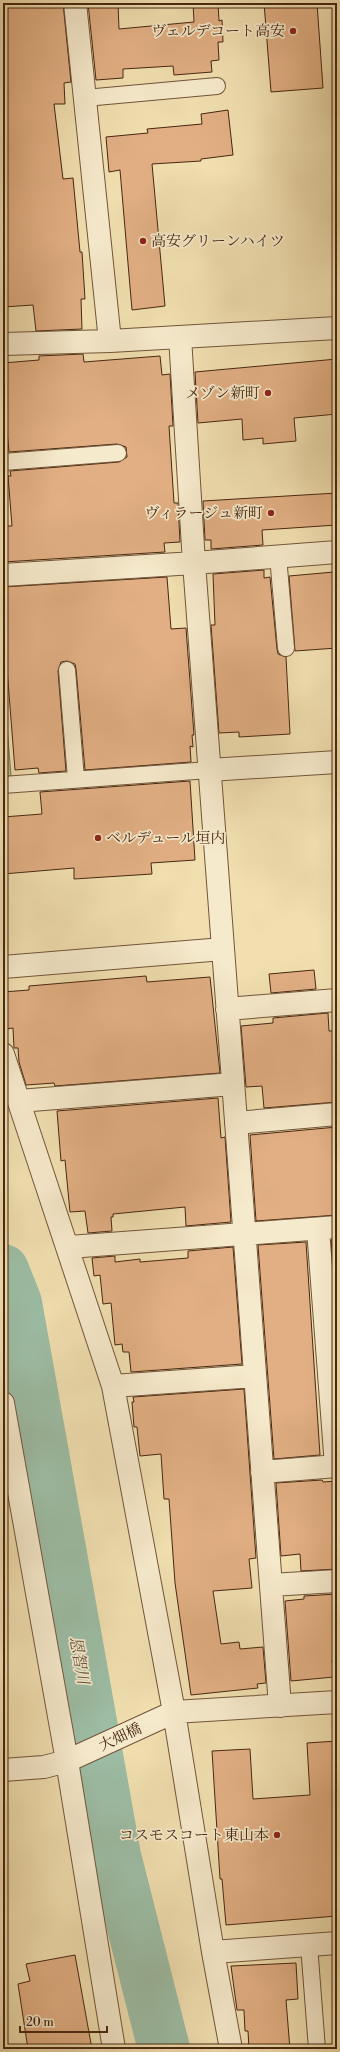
<svg xmlns="http://www.w3.org/2000/svg" width="340" height="2052" font-family="'Libre Bodoni','Noto Serif JP',serif">
<rect width="100%" height="100%" fill="#f1dfb0"/>
<filter id="stains"><feTurbulence type="fractalNoise" baseFrequency=".005" numOctaves="4"/><feColorMatrix values="0 0 0 0 .2 0 0 0 0 .09 0 0 0 0 .02 0 0 0 .5 -.17"/></filter>
<radialGradient id="worn" r=".72"><stop offset=".6" stop-color="#630" stop-opacity="0"/><stop offset="1" stop-color="#630" stop-opacity=".3"/></radialGradient>
<path fill="#b9c28c" stroke="#80744e" d="M3,676L11,776H3Z"/>
<g fill="none" stroke-linecap="round" stroke-linejoin="round">
<path stroke="#7a816a" stroke-width="9" d="M3,1304L16,1303"/>
<path stroke="#9cbda5" stroke-width="52" d="M3,1270L16,1303L115,1856L164,2049"/>
</g>
<path fill="#e1af83" stroke="#472711" d="M3,3H63L71,82L64,83L65,104H54L63,179L73,178L80,252H82L85,299H81L82,329L36,331L33,305L3,307Z
M88,3H118L119,29L194,22L193,3H218L219,21L222,20L223,42H218L219,60L211,61L212,72L174,75L173,66L123,69V78L96,80Z
M264,3H317L323,88L271,92Z
M228,110L233,155L201,159V161L152,164L165,306L132,310L120,170L109,172L106,137L148,133L147,129L202,124L201,114Z
M83,354L84,362L160,356L162,375L170,374L173,426H169L174,503H178L180,542L164,543L165,552L3,562V526H12L8,476H11L10,471L119,462L127,457L126,447L117,444L9,452L3,388V363L39,360V356Z
M337,359V414L294,418L296,441L263,444V438L243,440L242,419L198,423L195,372Z
M337,493V525L262,530L263,545L211,549V540H205L203,501Z
M264,570V578L270,577L277,649L278,654L286,657L290,734L239,737V732L219,733L211,625H215L213,574Z
M334,572L335,580H337V648L295,651L289,576Z
M167,577L171,629L186,628L194,735H192L193,747L190,746L191,762L85,770L76,669L75,664L67,661L61,662L58,671L66,771L39,773L38,768L15,770L3,618V587Z
M190,781L195,860L151,863L152,874L74,879V868L3,874V817L42,814L40,792Z
M314,970L316,989L271,993L269,974Z
M146,976L147,982L210,977L220,1073L55,1086L54,1083L26,1085L19,1062L18,1048H14L13,1028L6,1029L3,992L29,990V986Z
M328,1013L329,1031H337V1102L264,1108L262,1086L246,1087L241,1026L273,1023V1018Z
M218,1098L221,1138L225,1137L231,1222L186,1226L185,1207L113,1214V1217H111L112,1231L88,1233L85,1211L70,1212L65,1160L61,1161L57,1111Z
M337,1127V1215L256,1221L250,1135Z
M331,1240H337V1286H335Z
M306,1242L320,1455L274,1459L258,1245Z
M233,1247L242,1364L131,1372L129,1352H123L122,1344L115,1345L111,1303L103,1304L100,1275L94,1276L92,1258L115,1256V1262L140,1259V1262L188,1258V1251Z
M244,1389L256,1558L249,1559L252,1588L213,1591L221,1644L239,1642L240,1649L263,1647L266,1683L257,1684L258,1688L191,1695L175,1583L169,1499H164L161,1454L140,1456L137,1427H134L132,1402H134L133,1397Z
M322,1480L323,1482L337,1481V1569L301,1571L300,1554L281,1556L276,1483Z
M337,1594V1660H332L334,1677L291,1681L285,1601L304,1599V1596Z
M337,1741V1916L226,1925L222,1879H220L212,1751L250,1749L253,1799L310,1795L307,1743Z
M75,1955L92,2049H28L18,1984L30,1981L26,1964Z
M296,1963L298,1999L286,2000L290,2049H249L248,2031H245L244,2010H237L231,1966Z"/>
<g fill="none" stroke-linecap="round" stroke-linejoin="round">
<g stroke="#725539" stroke-width="18">
<path id="service" d="M85,98L217,86
M3,462L118,453
M278,556L286,648
M67,670L76,779
M3,785L209,770
M309,1945L317,2049"/>
</g>
<g stroke="#725539" stroke-width="24">
<path id="minor" d="M75,3L110,341
M180,337L194,563L280,1706
M3,344L110,341L337,328
M3,575L194,563L337,552
M209,770L337,762
M3,967L223,949
M227,1009L337,1000
M3,1054L113,1386L174,1712L213,1952L231,2049
M19,1101L233,1084
M236,1123L337,1114
M318,1229L336,1466
M69,1247L337,1227
M113,1386L255,1376
M3,1403L67,1761L114,2049
M262,1472L337,1466
M271,1585L337,1581
M3,1770L44,1767L67,1761L174,1712L337,1702
M213,1952L337,1943"/>
</g>
<use href="#service" stroke="#f6eacc" stroke-width="16"/>
<use href="#minor" stroke="#f6eacc" stroke-width="22"/>
</g>
<g fill="#8f2418" stroke="#f6eacc" stroke-width="1.5">
<circle cx="293" cy="31" r="4"/>
<circle cx="143" cy="241" r="4"/>
<circle cx="268" cy="393" r="4"/>
<circle cx="271" cy="513" r="4"/>
<circle cx="98" cy="838" r="4"/>
<circle cx="277" cy="1835" r="4"/>
</g>
<g text-anchor="middle" stroke-width="3.5" stroke-linejoin="round" paint-order="stroke">
<g font-size="15" fill="#472711" stroke="#f6eacc" text-anchor="end">
<text x="285" y="36">ヴェルデコート高安</text>
<text x="151" y="246" text-anchor="start">高安グリーンハイツ</text>
<text x="260" y="398">メゾン新町</text>
<text x="263" y="518">ヴィラージュ新町</text>
<text x="106" y="843" text-anchor="start">ベルデュール垣内</text>
<text x="269" y="1840">コスモスコート東山本</text>
</g>
<g font-size="15" fill="#472711" stroke="#f6eacc">
<text transform="translate(120 1737) rotate(-25)" y="5">大畑橋</text>
</g>
<g font-size="16" font-style="italic" fill="#5c4c36" stroke="#f6eacc">
<text transform="translate(80 1660) rotate(80)" y="6">恩智川</text>
</g>
</g>
<rect width="340" height="2052" fill="none" stroke="#f1dfb0" stroke-width="16"/>
<rect x="4" y="4" width="332" height="2044" fill="none" stroke="#472711" stroke-width="2"/>
<rect x="8" y="8" width="324" height="2036" fill="none" stroke="#472711"/>
<path d="M20 2026v6h87v-6" fill="none" stroke="#472711" stroke-width="2"/>
<text x="26" y="2026" font-size="12" fill="#472711" stroke="#f6eacc" stroke-width="3" paint-order="stroke">20 m</text>
<rect width="100%" height="100%" filter="url(#stains)"/>
<rect width="100%" height="100%" fill="url(#worn)"/>
</svg>
